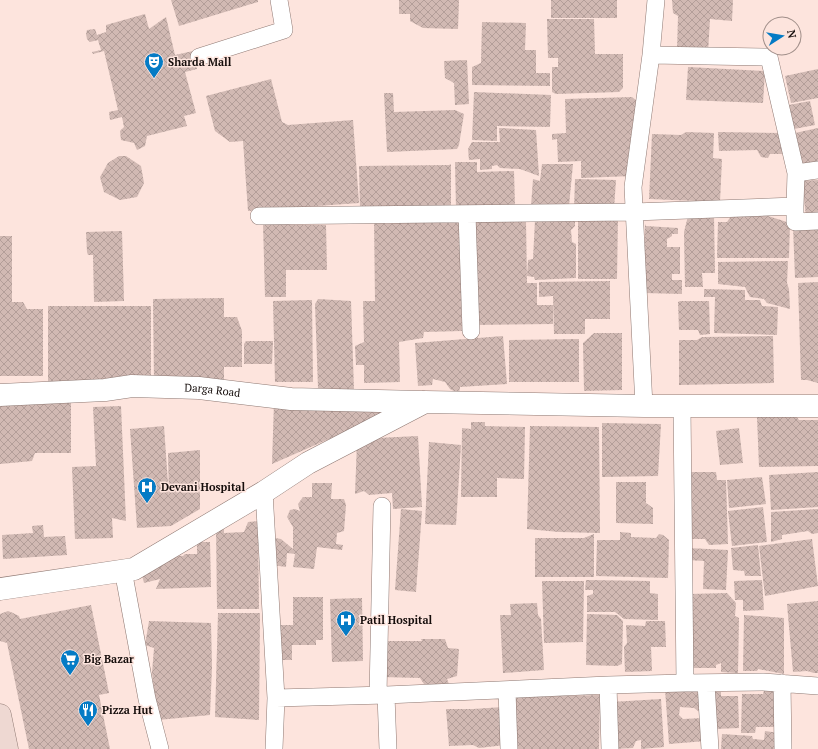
<svg xmlns="http://www.w3.org/2000/svg" width="818" height="749" font-family="'PT Serif',serif">
<defs>
<pattern id="building-cross-hatch" width="8" height="8" patternUnits="userSpaceOnUse"><rect width="8" height="8" fill="#d1b9b3"/><path d="M0 0l8 8M0 8l8-8" fill="none" stroke="#b39e99"/></pattern>
</defs>
<rect width="100%" height="100%" fill="#fde4dd"/>
<path fill="url(#building-cross-hatch)" d="M171,0H258V2L179,26Z
M399,0H459L458,29L423,28L410,21V14H399Z
M551,0H617V18H551Z
M672,0H733L732,21L710,19L708,53L677,51L678,16L673,13Z
M145,14L149,29L166,17L175,55L193,51L197,69L185,72L196,113L184,116L187,126L147,136L145,146L137,150L134,143L121,140L120,131L124,127L122,117L110,120L109,112L118,110L104,51L93,54L92,52L101,50L98,40L90,42L87,39L86,34L87,30L95,29L97,35L106,32V25Z
M547,19H594L595,54H623V88L619,92L556,94L552,92V67H558V58H548Z
M482,22L526,23L525,50H536V73H550V86L472,85V67L481,63Z
M467,60L469,104L455,105L454,83L445,78L444,61Z
M688,67L765,71L763,103L686,100Z
M818,69V98L791,103L785,76Z
M271,79L282,122L288,125L353,120L359,203L248,211L243,141L230,142L215,131L206,96Z
M474,92L551,95L550,127L497,126V141L472,140Z
M384,93H393L394,112L455,110L464,114L459,145L457,149L387,152Z
M632,97L637,101L635,128L631,134L632,176L581,178V161L558,162L557,139L552,140V134L566,133L565,99Z
M810,101L815,125L794,129L789,105Z
M499,128L536,130L539,176L520,169L500,168L497,165L492,166V169L480,170V159L469,160L468,149L472,142H500Z
M818,128V167L802,170L795,133Z
M686,132L714,133L713,158L722,159L720,202L649,199L652,134L681,135Z
M718,132L781,133L789,154H770L768,158L761,157L757,150L719,151Z
M119,156H126L141,166L144,183L137,197L120,200L104,192L100,177L108,163Z
M455,162H477V172L514,171L515,206L456,209Z
M451,164V208L360,209L359,166L449,165Z
M542,164H573L569,206H531L533,179L540,181Z
M575,179L616,180L614,209H574Z
M818,180V216L806,217L802,181Z
M765,215L790,223L789,258H717L718,222H727L731,216Z
M578,216H618L617,279H578Z
M688,216H714L715,273H702L703,287H685L684,232Z
M460,218L462,331L424,332L423,338L399,342L400,382L364,383V365H356L355,346L364,342L363,301H375L374,219H387L385,224Z
M535,220H575V226L571,230L572,242L576,244V278L535,280L534,277L527,276L528,260L533,259Z
M526,221L527,283H537V305H553V324L474,325V222Z
M263,223H285L291,225H326L327,270H286V297H265Z
M645,224L646,226L678,228V234H672V236L667,239V247H680V274H672V280H682V294L644,293Z
M818,225V277L795,278L793,226Z
M122,231L124,301L94,302L93,255H88L87,252L86,232Z
M0,236H12V302H23L27,309H43V376H0Z
M788,261L787,283L789,289L790,309L767,303L764,299L750,297L745,287L718,284V262Z
M610,281V319H585V334H554L553,296L539,297V282Z
M818,282V383L807,380H801L798,283Z
M704,289L745,290V300H760L762,306L778,307L777,335L714,333L715,297H704Z
M224,298V317H237L242,331V367H224V383L154,384L153,299Z
M318,299L351,301L354,390L318,388L315,304Z
M312,300L313,382H275L273,301Z
M680,301H709L710,334L700,335L698,330H679L678,302Z
M48,306H151V381L48,387Z
M594,333H622V390L584,391L583,343Z
M503,336L507,384L460,387L459,394L450,389L445,382L433,379L432,385L418,386L415,343Z
M773,336L774,383L679,385V340H697L702,337Z
M579,339V382H509V340Z
M246,341H273L272,364H244V344Z
M71,399V453H35L32,461L0,464V400Z
M274,402L395,410L272,464Z
M121,406L126,521L112,518L113,538L75,539L72,467L96,466L93,407Z
M796,416L799,420H818V466L759,467L757,417Z
M471,422H485V426L525,427L524,479L497,478V497H461L462,428L471,429Z
M602,423L661,424L658,476L602,477Z
M164,426L169,498L168,453L200,450V509L171,526L137,528L130,429Z
M530,426L599,427L600,533L559,532L527,529Z
M739,428L743,463L720,465L716,431Z
M418,436L422,507L393,509L392,493L369,495L364,491L355,494L357,442L377,438Z
M429,442L461,445L456,525L425,524Z
M689,472H716L717,480H726L728,544L709,545L705,539H690Z
M818,472V507L771,510L769,475Z
M762,477L766,504L729,508L727,480Z
M616,482H646V503L653,508V524L616,523Z
M312,483H332L331,499H344L346,505L344,531L337,533L336,544L343,545L342,550L317,547L314,569L293,567L295,554L287,553L286,567L272,565L275,538L281,539L293,549V527L287,517L290,510L295,509L300,511L298,504L303,497H312Z
M763,507L767,542L732,546L728,511Z
M401,509L422,511L416,592L395,590Z
M818,509V533L812,534L808,531L782,535V539L771,542V512Z
M258,521L259,609H217L216,524H224V533L244,532L248,522Z
M43,525L44,537L65,536L67,555L3,559L2,535L33,533L32,526Z
M620,532L631,533V537L656,538L659,534L663,535L669,540L668,578L596,576L597,540H620Z
M594,534V577H535V538H584Z
M812,539L818,586L765,596L759,546Z
M197,542H210L211,587L156,589L160,579L144,583L141,571L169,555L183,556L185,554H197Z
M758,545L761,576H745L744,571L733,570L731,548Z
M688,548L728,550L726,590L703,589L704,561L688,560Z
M586,580L650,581V593L658,594V620L624,619L615,612H587V596L593,594V590H585Z
M762,580L764,610L743,611V600H735L734,581Z
M542,581H584L583,642L544,643Z
M727,593L736,603L735,616L739,618L738,673L721,672V663L716,665V668H691L690,594Z
M293,597H323V640H316V645H292V660H275L274,625H293Z
M362,598L363,661L332,662L330,599Z
M818,601V673H814L807,671L793,672L787,604Z
M537,603L538,615L541,619L544,670L503,673L500,615H511L510,604Z
M91,605L109,693L99,695L110,749H29L7,643L0,641V614L8,611L13,613L19,616L20,619Z
M218,613H260L259,720L215,717Z
M587,614L617,615L623,621L622,664L617,666L586,665Z
M744,615L784,618V674L758,669L757,671H743Z
M149,621L211,623L212,667L210,715L158,720L152,673L154,648L145,645Z
M646,621H665L666,647H651L652,671L625,672L624,647L627,643L626,625L645,626Z
M421,639H445L448,648L459,649L457,676L447,679L449,684H424L420,678L382,677V641H422Z
M703,688L701,713L694,708L680,707L679,715L683,719L703,718L706,741L669,744L665,689Z
M765,688L780,693L779,727H756L755,733H741L742,694H763Z
M713,692H721V696H738L739,728L714,729Z
M600,695L599,749H515L516,697Z
M661,699L664,747L641,749V740L636,741L633,748L614,749L611,702Z
M503,707L505,745L479,748L473,745L449,746L446,709H473Z
M765,731L779,733L780,749H721L722,734L752,736L753,739L764,740Z"/>
<g fill="none" stroke-linecap="round" stroke-linejoin="round">
<g stroke="#8e7872" stroke-width="18">
<path id="minor" d="M651,55L769,57L796,173
M199,57L284,30L279,0
M795,206L796,173L818,170
M467,214L471,331
M259,216L634,212L795,206V222L818,221
M644,406L633,187L651,55L656,0
M682,407L685,683
M264,492L276,698L274,749
M123,570L147,699L160,749
M706,683L710,749
M782,683L783,749
M608,685L610,749
M507,690L509,749
M378,695L382,506
M386,695L388,749
M276,698L386,695L608,685L685,683L763,682L818,686"/>
</g>
<g stroke="#8e7872" stroke-width="23">
<g id="tertiary">
<path id="s1" d="M0,395L105,390L132,386L199,388L291,399L422,402"/>
<path d="M0,589L134,569L264,492L308,463L425,402L644,406H818"/>
</g>
</g>
<g stroke="#8e7872" stroke-width="23">
<path id="secondary" d="M0,715L7,749"/>
</g>
<use href="#minor" stroke="#fff" stroke-width="17"/>
<use href="#tertiary" stroke="#fff" stroke-width="22"/>
<use href="#secondary" stroke="#eed8d2" stroke-width="22"/>
</g>
<defs>
<g id="theatre-pin" transform="scale(1)"><path d="M0 17L-7.5 6A9.5 9.5 0 1 1 7.5 6Z" fill="#047bc5" stroke="#fde4dd"/><path d="M-5-5.5Q0-4 5-5.5V0Q5 5 0 6Q-5 5-5 0ZM-3.3-2.5H-1v1.5H-3.3ZM1-2.5H3.3v1.5H1ZM-2.8 1Q0 5.5 2.8 1Z" fill="#fff"/></g>
<g id="hospital-pin" transform="scale(1)"><path d="M0 17L-7.5 6A9.5 9.5 0 1 1 7.5 6Z" fill="#047bc5" stroke="#fde4dd"/><path d="M-5-5h3v3.5h4V-5h3V5h-3V1.5h-4V5h-3Z" fill="#fff"/></g>
<g id="supermarket-pin" transform="scale(1)"><path d="M0 17L-7.5 6A9.5 9.5 0 1 1 7.5 6Z" fill="#047bc5" stroke="#fde4dd"/><path d="M-6-5.5h2.5l.6 2H6L4.5 2H-2.5L-4.4-4H-6ZM-1.5 3.2a1.3 1.3 0 1 0 .1 0ZM3 3.2a1.3 1.3 0 1 0 .1 0Z" fill="#fff"/></g>
<g id="restaurant-pin" transform="scale(1)"><path d="M0 17L-7.5 6A9.5 9.5 0 1 1 7.5 6Z" fill="#047bc5" stroke="#fde4dd"/><path d="M-5-6h1v4h1v-4h1v4h1v-4h1v5L-1.5 .5V6h-2V.5L-5-1ZM5-6V6H3V1.5H1.5Q1.5-4 5-6Z" fill="#fff"/></g>
</defs>
<g fill-rule="evenodd">
<use href="#theatre-pin" x="154" y="62"/>
<use href="#hospital-pin" x="147" y="487"/>
<use href="#hospital-pin" x="346" y="620"/>
<use href="#supermarket-pin" x="70" y="659"/>
<use href="#restaurant-pin" x="88" y="710"/>
</g>
<g text-anchor="middle" stroke-width="3" stroke-linejoin="round" paint-order="stroke">
<g font-size="11" font-weight="bold" fill="#150d0b" stroke="#fde4dd" text-anchor="start">
<text x="168" y="66">Sharda Mall</text>
<text x="161" y="491">Devani Hospital</text>
<text x="360" y="624">Patil Hospital</text>
<text x="84" y="663">Big Bazar</text>
<text x="102" y="714">Pizza Hut</text>
</g>
<g font-size="11" fill="#150d0b" stroke="#fde4dd">
<text dy="4" stroke="none"><textPath href="#s1" startOffset="213">Darga Road</textPath></text>
</g>
</g>
<g transform="translate(782 36) rotate(78)"><circle r="19" fill="#fde4dd" stroke="#a08e89"/>
<path d="M0-3L7 15L0 10L-7 15Z" fill="#047bc5"/>
<text y="-6" font-size="11" font-weight="bold" text-anchor="middle" fill="#150d0b">N</text>
</g>
</svg>
